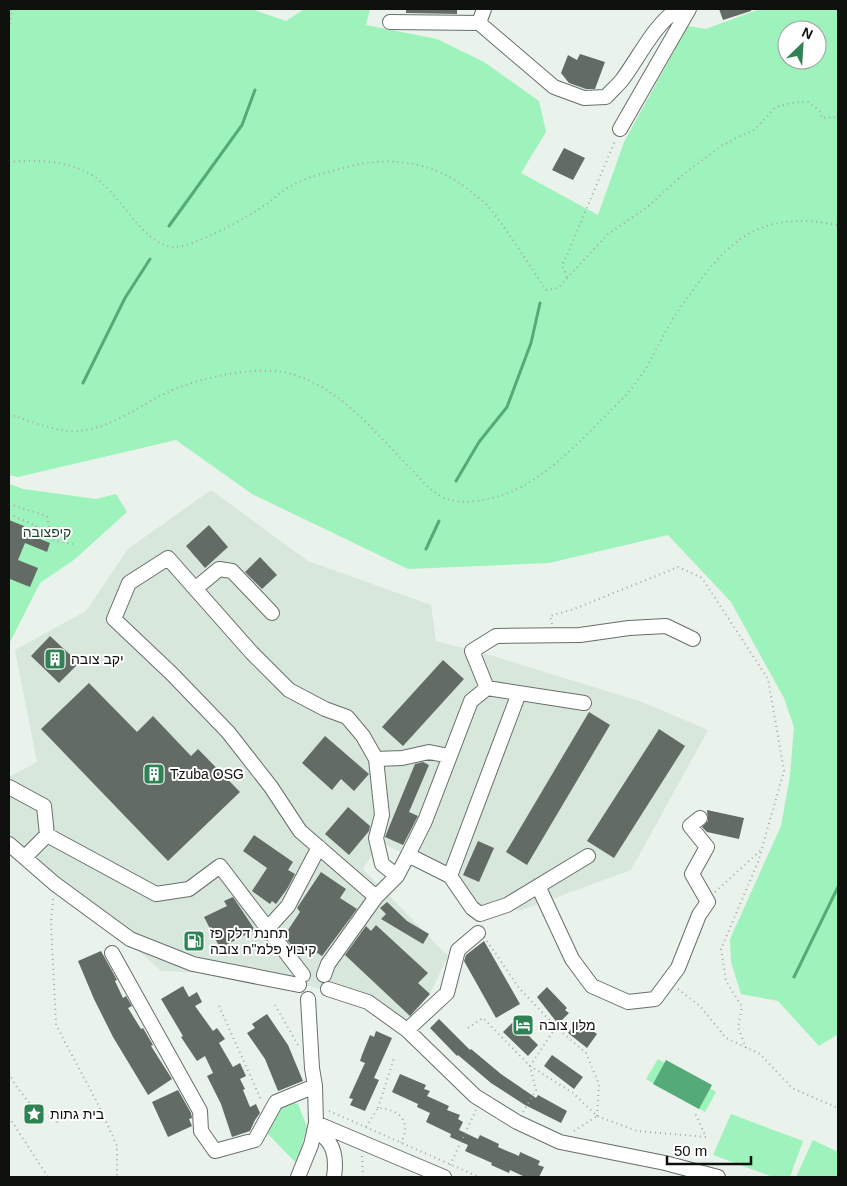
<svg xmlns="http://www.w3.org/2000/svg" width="847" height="1186" font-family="Arial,'Noto Sans Hebrew',sans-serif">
<rect width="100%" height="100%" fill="#e9f2eb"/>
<path fill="#d7e7dc" d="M211,490L308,561L431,605L436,641L493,656L642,702L708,730L631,870L519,911L507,905L477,907L450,876L380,842L363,869L448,956L430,994L410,1016L401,1022L366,1003L307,985L233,974L161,971L9,835V777L37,762L15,650L86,611L128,549Z"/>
<path fill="#9ef2bc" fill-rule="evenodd" d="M9,9H251L286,21L304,9H370L366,25L437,39L484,62L539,101L546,132L521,173L598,215L624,142L688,26L706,29L760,9H838V1034L819,1046L778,1001L741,994L731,962L730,939L781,826L790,776L794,727L784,698L731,602L668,535L549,563L408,569L252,494L176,440L18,477L9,475ZM787,30H817V60H787Z
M9,484L23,489L96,499L116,494L127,512L75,559L40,583L9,644Z
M658,1059L716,1092L705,1112L646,1079Z
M286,1102L298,1104L307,1127L297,1164L267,1133L279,1110Z
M731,1114L803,1141L790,1177H773L713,1155Z
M813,1140L838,1152V1177H796Z"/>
<path fill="#54ab77" d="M666,1060L712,1085L699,1109L653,1084Z"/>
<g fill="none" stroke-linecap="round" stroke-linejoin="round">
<path stroke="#54ab77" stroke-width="3" d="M169,226L242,125L255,90
M83,383L125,298L150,259
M456,481L479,442L507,407L531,343L540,303
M426,549L439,521
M794,977L838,887"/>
</g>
<path fill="#636b65" d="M406,9H457V14L406,13Z
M719,9H751V11L723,20Z
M580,54L605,62L595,89H586L569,83L561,73L568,55L577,60Z
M564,148L585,158L573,180L552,170Z
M9,520L24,526L22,532L50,543L47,552L25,543L18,560L38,568L30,587L10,579L9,582Z
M209,525L228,547L205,568L186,546Z
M260,557L277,575L262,589L245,572Z
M50,636L79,663L59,683L31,656Z
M443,660L464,679L403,746L382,727Z
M89,683L137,732L153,716L191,756L198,749L240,792L168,861L41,729Z
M589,712L610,725L527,865L506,852Z
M659,729L685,746L614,858L587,841Z
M325,736L369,774L354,791L341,779L332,790L302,763Z
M423,762L429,765L409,812L418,816L403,845L385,837L415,764Z
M348,807L370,826L369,831L349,855L325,834Z
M707,810L744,818L739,839L707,832L702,827L708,821Z
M254,835L293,862L288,870L295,874L287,889L276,904L272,901L270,904L252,891L267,868L243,851Z
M478,841L494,848L479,882L463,875Z
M321,872L346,889L340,898L357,909L322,956L306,946L302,953L292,946L284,936L300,912L297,908Z
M233,897L255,930L220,948L204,917L227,906L224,901Z
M387,902L407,921L429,934L423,944L381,919L386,914L380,908Z
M376,925L428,973L418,983L430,994L410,1016L345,955L366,926L371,931Z
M484,941L520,1004L496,1018L464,961L466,955Z
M101,951L117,980L115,981L123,998L126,996L132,1006L128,1008L141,1029L143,1028L153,1045L151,1046L172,1079L148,1095L113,1037L94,999L78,961Z
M183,986L189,997L197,992L202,1002L195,1006L213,1031L217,1028L225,1039L219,1043L233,1067L240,1063L246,1076L240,1079L245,1089L243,1090L250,1107L256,1104L260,1113L255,1120L250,1131L232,1137L221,1104L207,1076L213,1073L205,1056L197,1061L181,1037L183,1036L161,999Z
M547,987L567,1008L565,1010L569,1013L558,1024L537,997Z
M267,1014L288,1045L303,1081L278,1091L265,1059L247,1033L255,1028L252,1024Z
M439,1019L470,1050L471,1049L501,1074L536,1098L538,1095L567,1111L561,1123L525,1105L491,1083L458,1055L457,1056L430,1028Z
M578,1020L597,1034L587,1048L568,1033Z
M514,1021L538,1045L528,1056L503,1032Z
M376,1031L392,1038L374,1078L379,1080L365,1111L350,1105L353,1099L349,1098L365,1063L360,1061L362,1055L370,1035L374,1037Z
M552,1055L583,1077L574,1089L544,1066Z
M400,1074L426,1085L424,1089L430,1091L427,1096L449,1106L447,1110L460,1115L458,1119L463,1122L459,1130L478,1139L480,1135L499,1144L498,1147L519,1156L520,1152L540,1161L538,1165L544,1167L539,1177H525L510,1170L509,1173L491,1165L492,1163L465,1151L468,1145L450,1137L451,1134L426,1122L430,1113L417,1107L418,1104L392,1092Z
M178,1090L191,1113L192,1118L189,1119L192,1126L168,1137L152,1102Z"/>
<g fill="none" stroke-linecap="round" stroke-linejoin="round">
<g stroke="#686f6a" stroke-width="16">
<path id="minor" d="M390,22L479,23L554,87L584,98L606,97C611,91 617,86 622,80C638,59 656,21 679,9
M479,23L484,9
M620,129L689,9
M195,589L219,569L232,571L272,613
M487,688L472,651L496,636L580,635L629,628L666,626L693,639
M584,703L487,688L471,701L425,821L408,855L450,876L472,908L480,914L507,905L588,856
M376,759L382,815L376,838L382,864L397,876
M9,787L44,806L47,835L156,894L189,889L220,866L303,975
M9,844L55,884L130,939L193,964L299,985
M25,857L47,835
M450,876L519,693
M538,886L572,959L592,986L628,1002L655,999L678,968L699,915L708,902L692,874L707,847L690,826L700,818
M376,897L300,831L271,787L228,732L172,674L114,619L129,583L168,558L252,653L289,690L325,709L347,717L363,736L376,759L402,758L429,752L449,756
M268,928L288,906L319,847
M112,953L200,1111L201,1131L215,1151L255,1140L276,1102L315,1086
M324,975L328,964L376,897L397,876L408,855
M328,989L368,1002L407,1030L475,1096L517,1122L560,1142L665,1163L718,1177
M407,1030L447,993L458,950L478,933
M316,1123L444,1177
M314,1131C334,1139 337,1157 334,1177
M298,1177L311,1145L316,1123L315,1086L312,1068L308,999"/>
</g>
<path stroke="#a3a9a4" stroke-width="2" stroke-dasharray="1 4" stroke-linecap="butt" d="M9,29L12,9
M9,162C35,160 66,160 90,174C119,190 141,244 173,247C193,248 248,217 265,205C272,201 277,195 283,191C301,178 322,174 343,168C388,155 434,161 470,191C476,196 483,201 488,206C509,232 527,262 546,290L558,288L608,234L646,208L684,174L721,146L742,135L753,131L776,107L791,103L808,102L820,111L822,118L834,117L838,119
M567,277L562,265L568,253L615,141
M9,414C24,419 53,430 68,431C105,433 135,408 166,393C198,378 260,363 295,375C342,390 375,432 409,467C420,478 432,494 447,499C468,507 507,496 525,485C557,466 584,438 610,411C618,403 627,395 634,385C649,367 658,344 670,324C677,311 687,299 696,286C736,231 769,212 838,225
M9,504L47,516L52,540L73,544
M9,514L36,526L31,541
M36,526L50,532
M552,624L550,616L574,609L678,567L702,578L768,679L784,771L758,862L721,949L726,981L742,1007L738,1027L746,1048
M715,892L760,851
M53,899L51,923L56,1025L99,1106L117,1146V1177
M487,941L519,988L556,1027L586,1053L599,1084L597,1116
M678,989L700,1006L726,1038L760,1054L792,1088L838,1108
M275,1005L298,1045
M219,1006L262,1102
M468,1028L483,1018L530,1066L573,1093L597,1116L637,1131L706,1137L694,1111
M9,1073L14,1083L33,1108L59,1123
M378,1108L394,1058
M329,1111L479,1177
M523,1112L536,1090L530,1066L556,1027
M9,1117L48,1177
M366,1127L378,1108C390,1109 404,1113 405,1127C406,1132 403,1138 401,1143
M574,1131L597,1116
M362,1156L363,1177
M450,1165L476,1110"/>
<use href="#minor" stroke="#fff" stroke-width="14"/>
</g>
<defs>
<g id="building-square" transform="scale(1.125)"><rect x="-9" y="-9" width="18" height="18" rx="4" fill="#2f8253" stroke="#fff"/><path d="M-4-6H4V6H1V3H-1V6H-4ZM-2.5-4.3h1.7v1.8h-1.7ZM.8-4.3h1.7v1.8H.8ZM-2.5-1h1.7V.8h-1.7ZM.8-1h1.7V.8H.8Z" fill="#fff"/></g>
<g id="fuel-square" transform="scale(1.125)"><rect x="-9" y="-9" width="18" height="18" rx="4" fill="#2f8253" stroke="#fff"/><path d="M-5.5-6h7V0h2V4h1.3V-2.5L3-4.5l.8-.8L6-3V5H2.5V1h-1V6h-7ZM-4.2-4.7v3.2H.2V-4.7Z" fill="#fff"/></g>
<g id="hotel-square" transform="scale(1.125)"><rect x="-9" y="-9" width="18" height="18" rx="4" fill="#2f8253" stroke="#fff"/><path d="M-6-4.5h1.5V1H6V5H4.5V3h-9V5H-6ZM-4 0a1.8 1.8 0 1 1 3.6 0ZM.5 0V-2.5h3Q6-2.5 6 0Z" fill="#fff"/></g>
<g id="sight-square" transform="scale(1.125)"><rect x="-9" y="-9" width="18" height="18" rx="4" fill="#2f8253" stroke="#fff"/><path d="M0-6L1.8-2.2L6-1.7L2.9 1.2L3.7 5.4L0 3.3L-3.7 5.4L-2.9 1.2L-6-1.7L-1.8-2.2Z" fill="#fff"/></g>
</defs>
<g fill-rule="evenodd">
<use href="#building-square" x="55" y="659"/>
<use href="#building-square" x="154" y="774"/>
<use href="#fuel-square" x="194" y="941"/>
<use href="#hotel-square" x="523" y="1025"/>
<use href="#sight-square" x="34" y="1114"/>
</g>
<g text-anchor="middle" stroke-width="4" stroke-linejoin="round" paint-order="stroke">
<g font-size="14" fill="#1e432c" stroke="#fff">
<text x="47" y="537">קיפצובה</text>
</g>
<g font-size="14" fill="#0e100e" stroke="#fff" text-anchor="start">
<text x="71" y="664">יקב צובה</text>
<text x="170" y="779">Tzuba OSG</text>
<text x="210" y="938">תחנת דלק פז<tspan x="210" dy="16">קיבוץ פלמ"ח צובה</tspan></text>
<text x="539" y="1030">מלון צובה</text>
<text x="50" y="1119">בית גתות</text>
</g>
</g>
<rect width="847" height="1186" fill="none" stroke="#0e100e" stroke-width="20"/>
<g transform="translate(802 45) rotate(25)"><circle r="24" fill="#ffffff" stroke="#9f9f9f"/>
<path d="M0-4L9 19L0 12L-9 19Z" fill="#2f8253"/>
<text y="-8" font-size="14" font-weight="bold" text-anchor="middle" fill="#0e100e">N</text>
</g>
<path d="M667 1156v8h84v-8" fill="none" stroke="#0e100e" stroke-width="2.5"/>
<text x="674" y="1156" font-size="15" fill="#0e100e" stroke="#ffffff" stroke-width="4" paint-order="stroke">50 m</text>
</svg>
